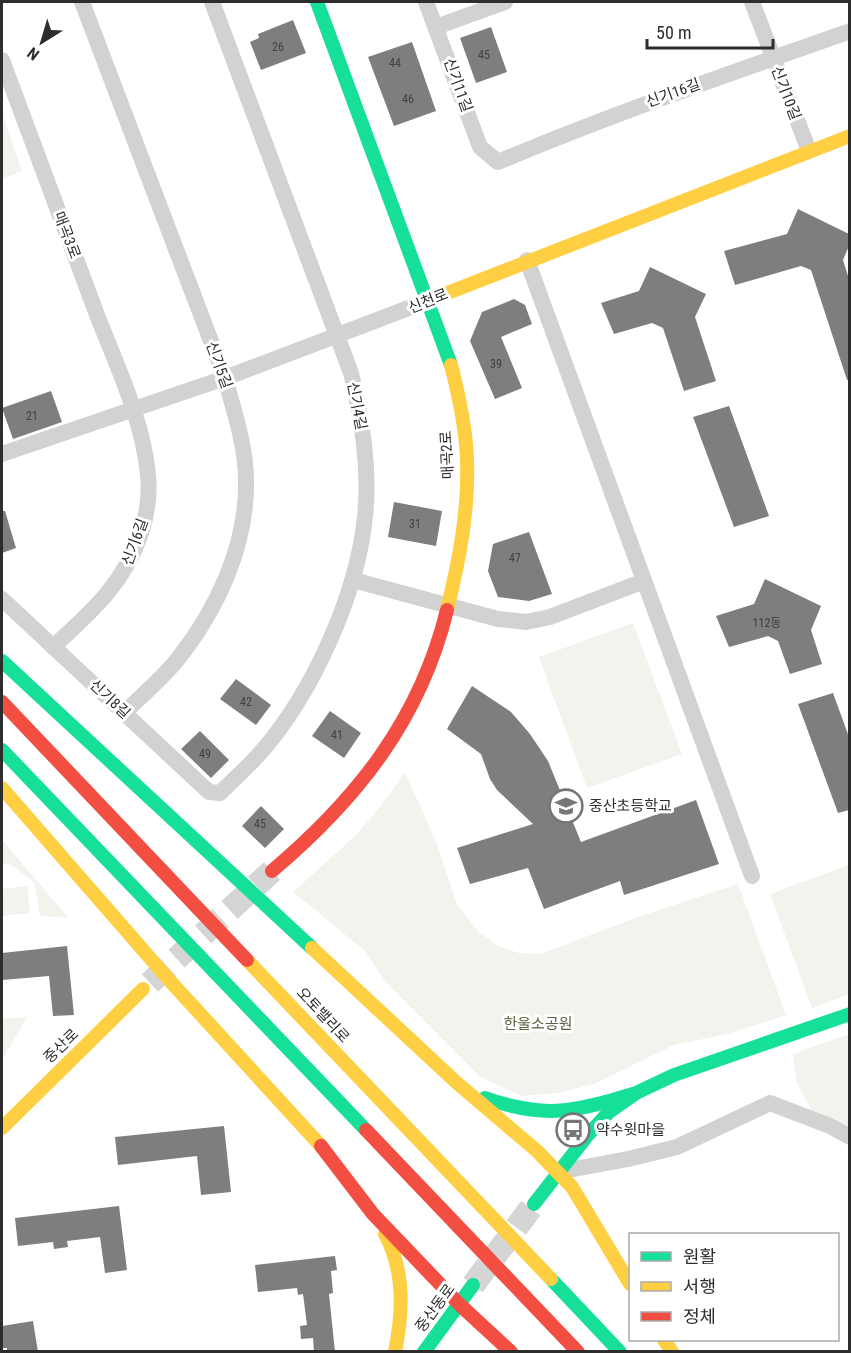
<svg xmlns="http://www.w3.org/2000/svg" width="851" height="1353" font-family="'Roboto Condensed','Noto Sans KR',sans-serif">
<rect width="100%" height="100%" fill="#fff"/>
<path fill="#f1f3ec" d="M2,113L22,171L2,179Z
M633,623L682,754L587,788L539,657Z
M405,772L437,844L457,904L478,931L498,946L519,953L541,954L635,918L738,884L786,1015L727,1034L674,1045L594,1084L558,1093L522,1096L480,1077L384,980L365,951L293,892L357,834L381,806Z
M2,840L68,917V918L40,916L34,882L10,864H2Z
M849,865V994L812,1008L770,894Z
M27,886L30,913L2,916V889Z
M27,1017L2,1060V1019Z
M849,1034V1131L813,1112L797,1084L793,1054Z"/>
<path fill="#7e7e7e" d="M293,20L306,53L261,70L250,42L259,38L258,34Z
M491,27L507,72L476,83L460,38Z
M412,42L436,111L394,126L368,57Z
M798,209L849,234V246L843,260L849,279V380H847L811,270L801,266L735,285L724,251L787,234Z
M650,267L706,294L695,317L716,381L684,391L663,328L652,323L614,334L601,303L639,291Z
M514,299L525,305L532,324L501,337L522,388L495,399L470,341L482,312Z
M51,391L62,422L13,439L2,408Z
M729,406L769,516L734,527L693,417Z
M394,502L442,511L436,546L388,537Z
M2,511H5L16,548L2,553Z
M529,532L552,594L529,601L498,597L488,571L493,544Z
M765,579L821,606L811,630L822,664L790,674L778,641L768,636L729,647L716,616L754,604Z
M236,679L271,705L256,725L220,699Z
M472,686L511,712L530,734L548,761L581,842L696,800L719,864L624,895L620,881L544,909L528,868L470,884L457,848L533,824L497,790L490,779L481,754L447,729Z
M833,693L849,737V810L838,813L798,704Z
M330,711L361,733L344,758L312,736Z
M200,731L229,760L211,778L181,749Z
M261,806L284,829L265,848L242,826Z
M67,946L74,1015L53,1016L49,976L2,980V953Z
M224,1126L231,1192L201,1195L197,1156L118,1165L115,1137Z
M119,1206L127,1270L105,1273L100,1237L67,1241L68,1247L54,1249L53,1242L18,1246L15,1218Z
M335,1256L337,1270L331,1271L333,1293L329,1294L335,1352H314L313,1338L301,1339L300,1326L307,1325L303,1294L298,1295L297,1288L258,1292L255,1265Z
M33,1321L38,1352H7V1348H2V1326Z"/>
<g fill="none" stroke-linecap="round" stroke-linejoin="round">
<path stroke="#d5d5d5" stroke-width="24" stroke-dasharray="24 12" stroke-linecap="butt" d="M150,983L272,871
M473,1285L534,1204"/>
<path stroke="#d2d2d2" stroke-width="16" d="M82,2L225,378C234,411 246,446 246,481C247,546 217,610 177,660C162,679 142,695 125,712
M426,2L480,147L498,162C614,113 732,73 850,31
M752,2L809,151
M436,27L505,2
M2,60C34,145 65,230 97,315C117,366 143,420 148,475C150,493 147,516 141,533C124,584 91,612 53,647
M527,260L752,876
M2,454L225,378L427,301
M353,580L498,619L526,622L550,617L644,581
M2,599L209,792L220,793C234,779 249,766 262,751C313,692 357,595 365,517C370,468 362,420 351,373L212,2
M558,1172L628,1159L677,1147L770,1103L830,1126L850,1137"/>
<path stroke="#16e098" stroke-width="14" d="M317,2L451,365
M2,661L312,948
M2,750L366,1130
M485,1098C547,1120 576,1111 636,1093
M534,1204L587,1136L609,1112L636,1093L674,1075L850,1014
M551,1279L620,1352
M424,1352L473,1285"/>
<path stroke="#ffcf43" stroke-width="14" d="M427,301L850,136
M447,610C459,561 469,510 467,460C466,428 459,396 451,365
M2,788L170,981L321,1146
M312,948L457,1083L537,1151L572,1187L630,1284
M247,960L551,1279
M2,1128L143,989
M385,1234C405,1272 403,1311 395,1352
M664,1340L672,1352"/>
<path stroke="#f24e42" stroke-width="14" d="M2,702L247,960
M272,871C357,799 420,720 447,610
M366,1130L578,1352
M321,1146L373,1214L459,1304L511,1352"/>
</g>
<defs>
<g id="school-ring" transform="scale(1.725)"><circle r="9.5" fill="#fff" stroke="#767676" stroke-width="1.5"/><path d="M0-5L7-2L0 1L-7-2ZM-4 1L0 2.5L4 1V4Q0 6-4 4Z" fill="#767676"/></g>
<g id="bus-ring" transform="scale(1.725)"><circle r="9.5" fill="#fff" stroke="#767676" stroke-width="1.5"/><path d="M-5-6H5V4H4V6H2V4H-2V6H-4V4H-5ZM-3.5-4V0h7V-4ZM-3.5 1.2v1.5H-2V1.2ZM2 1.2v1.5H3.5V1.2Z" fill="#767676"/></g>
</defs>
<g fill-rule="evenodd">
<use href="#school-ring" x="566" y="806"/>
<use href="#bus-ring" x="573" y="1130"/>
</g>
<g text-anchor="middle" stroke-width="6" stroke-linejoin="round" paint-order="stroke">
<g font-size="12" fill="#414141">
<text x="278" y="51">26</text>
<text x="484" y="59">45</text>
<text x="395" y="67">44</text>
<text x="408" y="103">46</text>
<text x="496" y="368">39</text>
<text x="32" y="420">21</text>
<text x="415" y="528">31</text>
<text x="515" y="562">47</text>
<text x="767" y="627">112동</text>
<text x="246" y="706">42</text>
<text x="337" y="739">41</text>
<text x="205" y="758">49</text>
<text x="260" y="828">45</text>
</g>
<g font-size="15" fill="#2d2d2d" stroke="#fff">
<text transform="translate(458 85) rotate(70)" y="5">신기11길</text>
<text transform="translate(673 93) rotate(-20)" y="5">신기16길</text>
<text transform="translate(786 93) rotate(69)" y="5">신기10길</text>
<text transform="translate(67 235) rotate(69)" y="5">매곡3로</text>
<text transform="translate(428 301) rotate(-22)" y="5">신천로</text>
<text transform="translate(219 365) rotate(70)" y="5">신기5길</text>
<text transform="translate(357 406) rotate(79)" y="5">신기4길</text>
<text transform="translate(447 455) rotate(-93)" y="5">매곡2로</text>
<text transform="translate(135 542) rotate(-70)" y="5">신기6길</text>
<text transform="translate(110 699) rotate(43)" y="5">신기8길</text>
<text transform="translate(323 1015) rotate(47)" y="5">오토밸리로</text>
<text transform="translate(61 1046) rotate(-44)" y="5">중산로</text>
<text transform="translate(435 1308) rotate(-54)" y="5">중산동로</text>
</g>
<g font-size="15" fill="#2d2d2d" stroke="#fff" text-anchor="start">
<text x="589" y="811">중산초등학교</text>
<text x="596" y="1135">약수윗마을</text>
</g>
<g font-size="15" fill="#59633f" stroke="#fff">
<text x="538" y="1029">한울소공원</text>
</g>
</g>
<rect width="851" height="1353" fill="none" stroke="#2d2d2d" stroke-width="6"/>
<rect x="629" y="1233" width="210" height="108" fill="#ffffff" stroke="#ababab" stroke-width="1.5"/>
<rect x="641" y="1252" width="30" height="9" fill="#16e098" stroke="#ababab" stroke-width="1.5"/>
<text x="683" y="1263" font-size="18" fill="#2d2d2d">원활</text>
<rect x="641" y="1282" width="30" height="9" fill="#ffcf43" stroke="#ababab" stroke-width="1.5"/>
<text x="683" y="1293" font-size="18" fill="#2d2d2d">서행</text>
<rect x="641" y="1312" width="30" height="9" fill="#f24e42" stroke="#ababab" stroke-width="1.5"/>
<text x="683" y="1323" font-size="18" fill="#2d2d2d">정체</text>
<g transform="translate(42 42) rotate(217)" stroke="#ffffff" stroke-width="4.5" paint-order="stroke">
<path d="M0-4.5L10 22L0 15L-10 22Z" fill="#2d2d2d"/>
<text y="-9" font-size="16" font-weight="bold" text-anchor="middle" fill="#2d2d2d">N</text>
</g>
<path d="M647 39v9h126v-9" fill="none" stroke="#2d2d2d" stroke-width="3"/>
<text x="656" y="39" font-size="18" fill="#2d2d2d" stroke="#ffffff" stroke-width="4.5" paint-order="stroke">50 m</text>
</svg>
